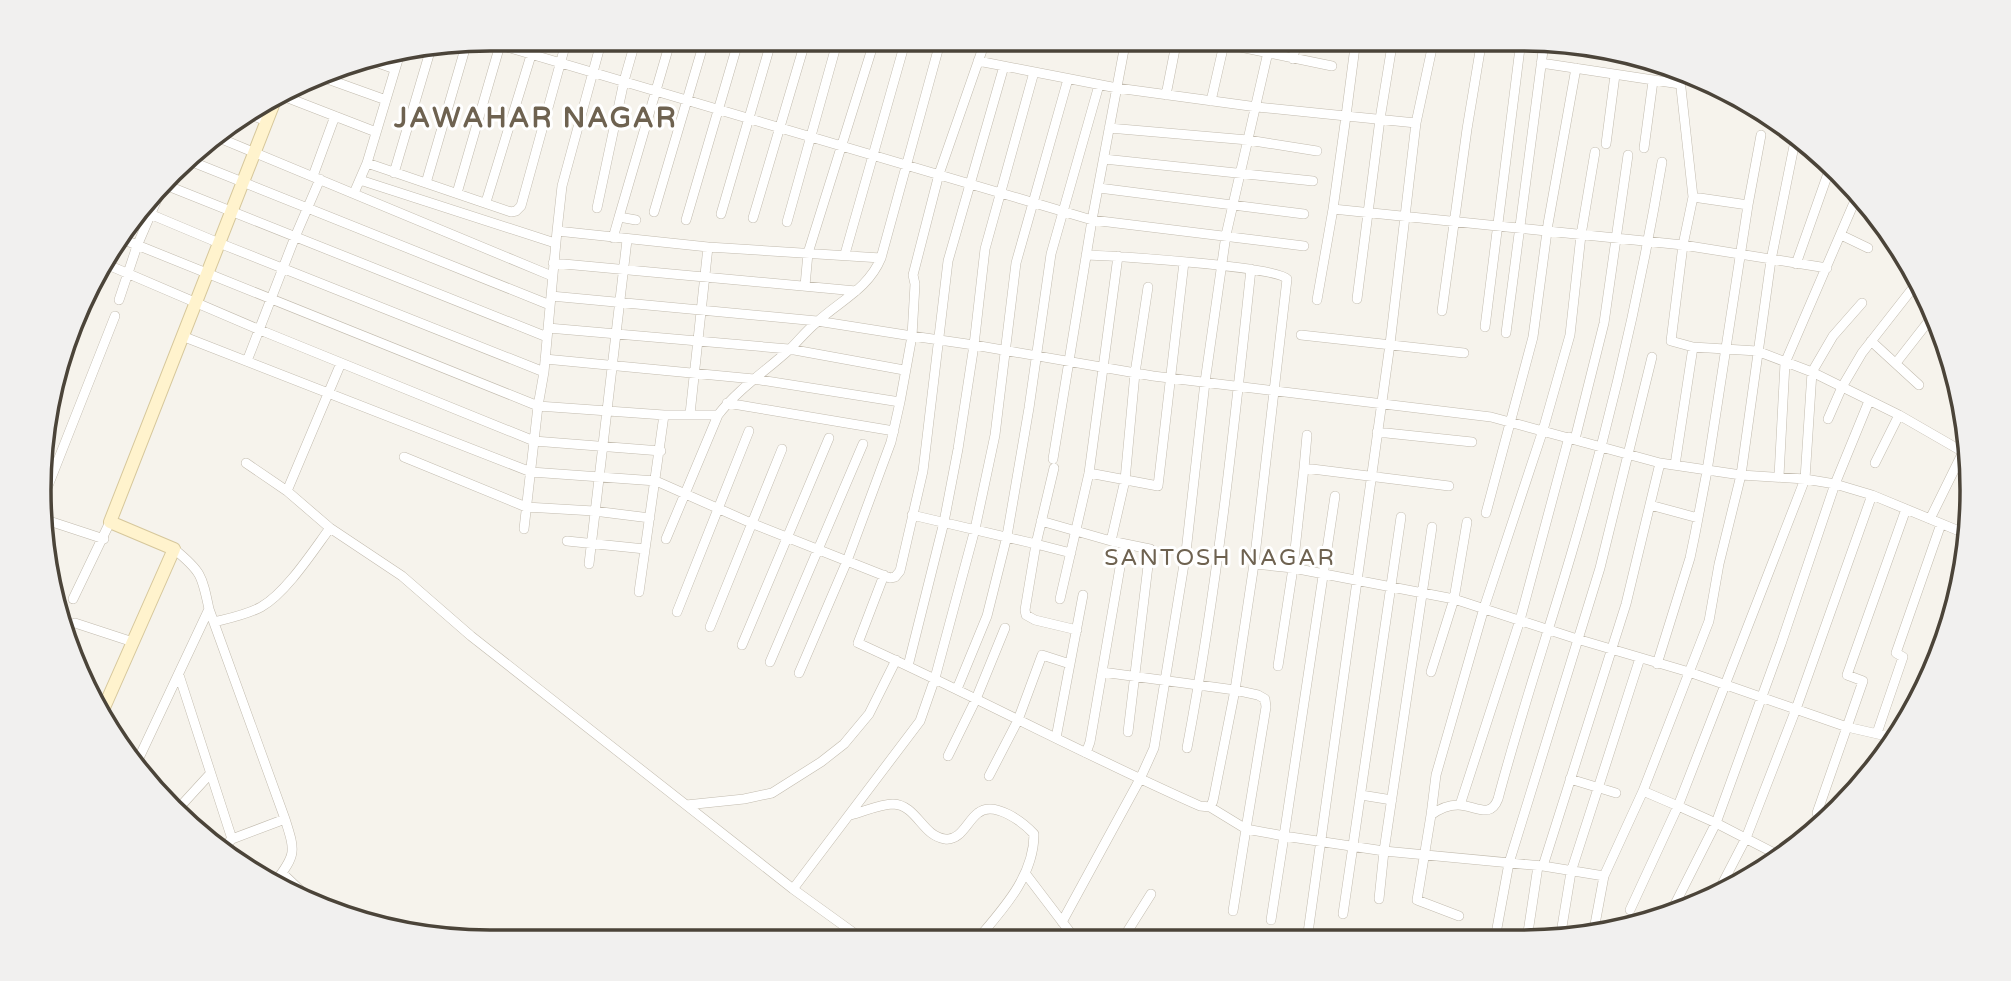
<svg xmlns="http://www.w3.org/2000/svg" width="2011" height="981" font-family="'Varela Round',sans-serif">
<rect width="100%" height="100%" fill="#f6f3ec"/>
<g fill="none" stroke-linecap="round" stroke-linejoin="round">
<g stroke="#c2bbae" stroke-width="10">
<path id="street" d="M986,39L939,174L913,275L915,284L912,336L974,345L1153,376L1491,417L1660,463L1741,475L1805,479L1835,484L1869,401
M1201,39L1332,66
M1356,39L1346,116L1416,123
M1433,39L1520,48L1521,39
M483,40L1092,220L1304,246
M367,59L395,69
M1293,59L1297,39
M978,61L1117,88L1257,107L1346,116L1333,209L1683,245L1827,268
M1541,63L1680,84
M1679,70L1693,197L1683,245L1671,341L1693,347L1757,351L1812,372L1899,415L1965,453
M319,76L386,100
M1166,95L1177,39
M283,96L376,132
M1211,101L1224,44
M248,114L267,121
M1109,128L1248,140L1317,151
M212,135L552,276
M1606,144L1615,75
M1644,148L1653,81
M1104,159L1313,181
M190,161L550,305
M367,163L511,212L516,211L521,206L567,39
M394,173L431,48
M313,176L335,116
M360,180L555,243
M426,183L467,42
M168,186L547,337
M1099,188L1304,214
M354,193L367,163L400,53
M457,193L500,45
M486,202L536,39
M1748,205L1761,135
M597,208L624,81L636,39
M145,212L219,243L544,372
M654,212L705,39
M721,214L772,39
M619,217L671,39
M753,218L806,39
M686,220L739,39
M787,222L838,39
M557,231L562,186L602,39
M1841,235L1868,248
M613,238L619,217L636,220
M122,239L538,406L664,415H718C738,389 766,371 790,349C799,340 807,330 817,322C841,300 868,289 881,258L941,39
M845,254L906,39
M1086,255C1113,256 1276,266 1287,279L1254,564L1235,690L1213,801L1210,807
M101,262L260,330L534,441L661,451
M553,263L856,291
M1796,264L1831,165
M805,286L808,253L875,39
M551,296L817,321L912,336L900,402
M1357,299L1380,119L1393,39
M119,300L137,246L158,197
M1317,300L1333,209
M1442,311L1467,129L1482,39
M1485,327L1520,48
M548,328L789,349L904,370
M1506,333L1544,43
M1301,335L1464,353
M182,336L531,472L656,481L751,523L890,578L895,577L900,571L923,471L948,261L1004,66
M1871,341L1919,385
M545,359L754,379L900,402L891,442L847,561L799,673
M247,361L295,237L320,179
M1896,363L1935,313
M727,403L894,431
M690,414L708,247
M1828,419L1842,387L1862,353L1916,284
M1377,432L1472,442
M1575,439L1604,323L1628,155
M404,457L526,507L594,511L650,518
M1053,459L1092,220L1126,39
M246,463L287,491L330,528
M1875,463L1899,415
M1675,465L1693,347
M1304,468L1307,435
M1089,473L1158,486L1184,262
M1779,476L1785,363L1853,205
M287,491L341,363
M44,496L115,316
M1650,505L1698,518
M1486,513L1533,337L1548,224L1576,68
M912,515L1036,544L1054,468
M43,519L104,539
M1930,519L1963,452
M1041,521L1111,541L1150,549L1128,732
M524,529L538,406L544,372L557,231L708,247L881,258
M666,539L718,415
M567,541L645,549
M1111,541L1125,480L1135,373L1148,287
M174,549C201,571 202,575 209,609L285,819C295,851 297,854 275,882
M1071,553L1036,544L1025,610L1026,615L1035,620L1077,630
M589,564L627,240
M1254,564L1293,568L1454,599L1577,639L1689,672L1847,727L1895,738
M884,575L858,643C973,695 1084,755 1200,806L1210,807L1246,829L1233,911
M639,592L664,415
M73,599L110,522
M1060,599L1089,473L1118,256
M677,612L749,431
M214,622C230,618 246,615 261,607C286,593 313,551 330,528L402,576L471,636L793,889L865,941
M75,623L133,642
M710,627L782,449
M742,645L829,438
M770,662L863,444
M1657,664L1690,558L1695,534L1707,471L1748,205L1693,197
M908,666L944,522L958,449L974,345L985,249L1034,72
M1278,666L1293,568L1304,468L1449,486
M1102,672L1235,690L1258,695L1265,699L1266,707L1246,829L1284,836L1335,496
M1431,672L1454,599L1467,522
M179,675L232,839
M957,689L987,616L1007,536L1029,408L1051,254L1099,85
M1877,733L1903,657L1896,653L1941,524
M1056,738L1083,595
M1187,748C1217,590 1234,429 1251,269
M1086,753L1090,742L1124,544
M948,756L976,699L1005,628
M138,760L209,609
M989,776L1018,720L1042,655L1070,664
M1570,779L1616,793
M1361,795L1392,800
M686,805L744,799L772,793L821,762L844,744L869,714L896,660
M1460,805L1520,620L1569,437
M177,810L210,774
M1817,813L1863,681L1847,675L1906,509
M851,815C863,812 880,804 893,804C917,805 922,836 945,839C961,841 967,821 978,813C994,800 1023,822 1034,834C1034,877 1002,910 976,941
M1431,815L1436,775L1484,608L1543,430L1570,335L1581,235L1595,152
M222,849L232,839L285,819
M1775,861L1778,855L1716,823L1678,806L1805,479L1812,372L1833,336L1862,303
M1543,866L1626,604L1660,463
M282,873L320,909
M1025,873L1076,940
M793,889L920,721L935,678L975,529L995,435L1016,263L1068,79
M1717,894L1746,838L1796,709L1872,495
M1379,899L1384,851L1432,527
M1630,910L1678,806L1643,791
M1343,914L1401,517
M1670,914L1716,823L1781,644L1835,484L1872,495L1964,533
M1459,916L1417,900L1431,815C1439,809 1448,805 1458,805C1475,805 1490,820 1498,799C1520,716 1547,636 1571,555C1609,426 1640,294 1662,162
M1271,920L1284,836L1384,851L1543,866L1604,876L1643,791L1709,621L1719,564L1741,475L1771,260L1795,141
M1062,922L1140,779L1154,748L1186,552L1205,382L1226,235L1271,39
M1593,935L1604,876
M1495,939L1509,863L1600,568L1652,357
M1527,939L1538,866
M1560,939L1571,872L1640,658
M1122,940L1151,894
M1307,940L1390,344L1416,123L1434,39"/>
</g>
<g stroke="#d6c79b" stroke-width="14">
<path id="secondary" d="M102,712L174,549L110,522L275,100"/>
</g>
<use href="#street" stroke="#fff" stroke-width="9"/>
<use href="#secondary" stroke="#fff3cd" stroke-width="12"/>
</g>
<g text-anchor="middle" stroke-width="6" stroke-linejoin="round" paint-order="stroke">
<g font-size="23" letter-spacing="2" fill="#6e6250" stroke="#fff">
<text x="1220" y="565">SANTOSH NAGAR</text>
</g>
<g font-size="28" font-weight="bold" letter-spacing="2" fill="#6e6250" stroke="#fff">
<text x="536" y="127">JAWAHAR NAGAR</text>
</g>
</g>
<path d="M0 0H2011V981H0ZM490 51H1521A439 439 0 0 1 1960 490V491A439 439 0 0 1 1521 930H490A439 439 0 0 1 51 491V490A439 439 0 0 1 490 51Z" fill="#f1f0ef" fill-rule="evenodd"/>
<path fill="none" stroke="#4b4439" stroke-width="3.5" d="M490 51H1521A439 439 0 0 1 1960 490V491A439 439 0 0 1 1521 930H490A439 439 0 0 1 51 491V490A439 439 0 0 1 490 51Z"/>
</svg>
